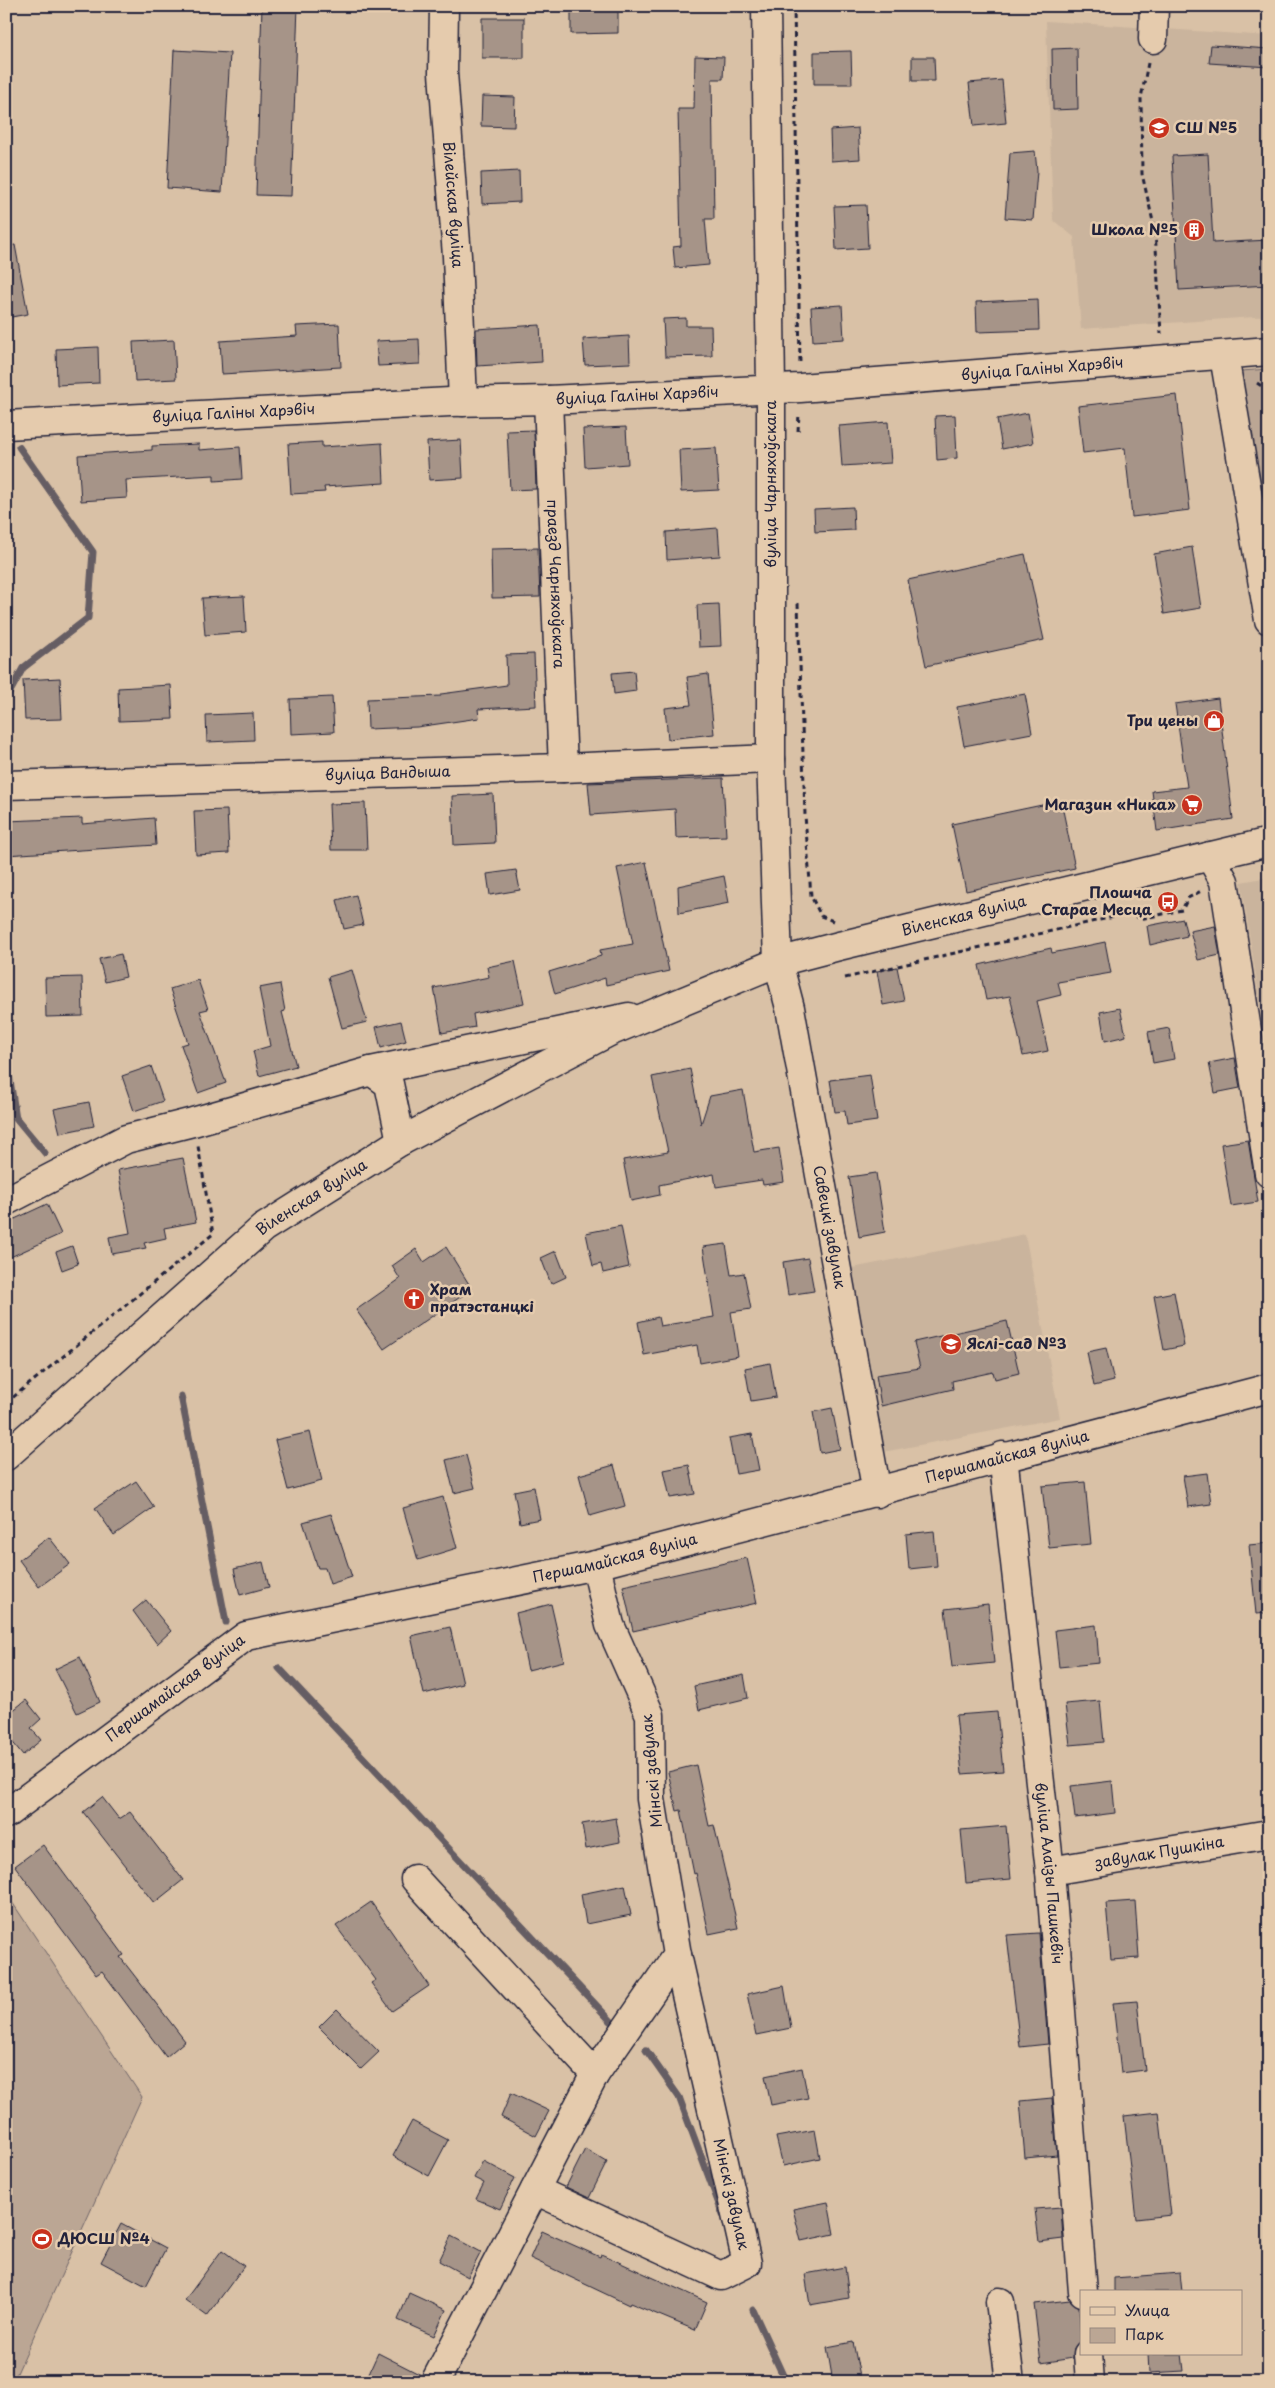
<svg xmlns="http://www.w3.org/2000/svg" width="1275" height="2388" font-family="'Playpen Sans',sans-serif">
<rect width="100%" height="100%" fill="#d9c1a6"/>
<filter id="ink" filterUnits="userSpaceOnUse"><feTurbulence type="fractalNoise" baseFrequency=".02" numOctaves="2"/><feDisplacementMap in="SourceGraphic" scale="10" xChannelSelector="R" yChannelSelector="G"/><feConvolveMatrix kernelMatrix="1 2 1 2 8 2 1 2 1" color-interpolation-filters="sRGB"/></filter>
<g filter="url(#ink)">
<path fill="#cab49d" d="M1046,21L1269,36V316L1081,329L1074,237L1053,220Z
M1269,877V1059L1241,882Z
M1025,1234L1060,1418L878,1453L842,1270Z"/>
<path fill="#bba694" stroke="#6e6468" d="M1269,369V551L1241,371Z
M6,1893L142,2097L13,2382H6Z"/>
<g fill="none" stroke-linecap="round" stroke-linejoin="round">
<path stroke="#655d63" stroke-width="7" d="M6,699L23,668L88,618L93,552L19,447
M6,1055L16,1118L45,1153
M181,1396L226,1622
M279,1668L611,2021
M646,2050L679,2097L723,2215
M753,2310L786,2382"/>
</g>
<path fill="#a69488" stroke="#22223b" d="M262,6H298L291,196L256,195Z
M618,9V33L571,34V10Z
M482,18H524V58H482Z
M1211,45L1269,49V67L1209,63Z
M1077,48L1078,109L1053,110L1052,49Z
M174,50L230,53L222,192L167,188Z
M851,51L852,84H814V52Z
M695,56L724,57L723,79H712L714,219H705L709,265L675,268L673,247L681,246L678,109H694Z
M912,57H934L935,81H912Z
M1002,80L1006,123L974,126L969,83Z
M482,96L515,97L514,127L481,126Z
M858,128L860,159L831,161L830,130Z
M1035,151L1037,171L1033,220L1005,218L1010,153Z
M1208,154L1213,243L1269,240V285L1179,290L1172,156Z
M519,171L520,202L482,204L481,173Z
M866,205L868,248L836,250L834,206Z
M15,245L28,314L6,318V246Z
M1038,299L1039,330L977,332L976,302Z
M842,305L844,339L813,341L811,307Z
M686,318V326H711L712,356L665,357L663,319Z
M339,324L341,367L222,374L220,341L297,336L296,326Z
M540,325L542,362L477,366L476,329Z
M629,336L630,363L585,365L583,339Z
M419,339L420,364L378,366L376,341Z
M174,340L176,379L135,381L133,342Z
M98,347L99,383L57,385L56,349Z
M1177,395L1190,510L1132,517L1125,448L1083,453L1078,406Z
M1028,413L1033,443L1002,449L997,419Z
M955,415L957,458L937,460L935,416Z
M888,422L891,463L842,466L839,426Z
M626,427L628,464L585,467L583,429Z
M534,430L536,489L510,490L507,431Z
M461,440L463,478L429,480L427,442Z
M322,442V447L382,443L384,483L324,487L325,492L291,494L288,444Z
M199,444V450L240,447L242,479L214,481V475L126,480L127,498L81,501L78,455L152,450V446Z
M716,448L719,490L681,492L679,450Z
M853,507L854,530L815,532L814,509Z
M718,528L720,556L667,560L666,532Z
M1192,547L1201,608L1164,614L1154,554Z
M538,548L540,597L492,598L491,549Z
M1025,554L1044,640L926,666L908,580Z
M244,596L246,632L205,635L202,598Z
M719,604L721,646L699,647L697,605Z
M534,654L536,706L478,709L479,718L417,727L368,729L367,699L441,696V694L507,685L506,655Z
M634,671L636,691L614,694L612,673Z
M708,674L714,734L668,739L665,708L691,705L687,677Z
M60,678L62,719L25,720L23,680Z
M171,685L173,719L119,721L118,688Z
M1025,694L1032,733L964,746L957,707Z
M332,697L334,732L291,734L290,699Z
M1218,698L1233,819L1157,831L1152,791L1187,787L1175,704Z
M253,713L254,740L207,742L206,715Z
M723,778L726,836L676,838L675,809L591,815L588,783Z
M493,794L495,843L454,845L452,796Z
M1061,801L1075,868L966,891L952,824Z
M365,803L367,850H331L329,804Z
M227,810L229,853L196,855L194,811Z
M82,818V824L154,818L156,845L6,855V821Z
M646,862L669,971L606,985L605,978L555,994L549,972L601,956L600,950L633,944L617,868Z
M516,870L520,890L490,895L487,874Z
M724,876L729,903L679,913L678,886Z
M356,895L363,925L344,929L337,900Z
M1183,919L1187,936L1150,945L1147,926Z
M1215,926L1220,955L1198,960L1190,931Z
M1105,942L1111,973L1058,982L1061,995L1037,1001L1048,1051L1023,1056L1010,996L986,1000L979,965L1051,948L1052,953Z
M121,954L126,977L105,982L99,959Z
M515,961L524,1003L473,1014L475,1027L442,1033L434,988L489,977L487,967Z
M897,967L904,1001L883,1005L877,971Z
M352,970L367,1022L342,1028L328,977Z
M82,977L83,1016L46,1017L45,978Z
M198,980L208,1009L200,1011L226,1083L198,1093L181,1045L188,1043L170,989Z
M280,984L285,1011L282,1012L296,1066L259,1076L253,1051L270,1046L259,988Z
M1120,1008L1126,1036L1105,1041L1100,1012Z
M401,1021L406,1041L381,1048L376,1027Z
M1169,1028L1174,1059L1153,1063L1148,1032Z
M1235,1058L1240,1088L1215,1093L1209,1063Z
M151,1066L163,1101L134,1111L122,1076Z
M690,1069L701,1124L710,1096L743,1090L754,1152L779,1148L784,1182L763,1185L762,1180L716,1187L714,1174L659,1185L660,1195L631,1201L623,1160L668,1152L652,1077Z
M870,1075L877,1121L847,1125L845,1111L835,1112L830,1080Z
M89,1102L94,1126L60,1133L54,1109Z
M1248,1140L1258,1202L1231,1206L1221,1144Z
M183,1158L196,1222L164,1228L166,1238L144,1243L146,1248L112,1254L109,1237L130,1233L118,1170Z
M876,1173L885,1232L859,1237L849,1177Z
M47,1204L61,1234L6,1259V1223Z
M621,1226L629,1267L603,1273L601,1264L593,1266L586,1233Z
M726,1244L731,1275L744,1273L751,1309L731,1312L738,1356L700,1363L697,1345L644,1355L638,1322L658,1317L660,1326L714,1317L703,1247Z
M72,1246L78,1264L62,1270L56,1252Z
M446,1247L472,1289L384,1349L356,1310L400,1279L392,1266L416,1249L424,1262Z
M556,1251L566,1277L551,1284L541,1258Z
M808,1258L814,1291L788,1295L783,1262Z
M1174,1292L1184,1346L1164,1350L1154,1296Z
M1007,1321L1019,1373L995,1379L993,1372L952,1381L953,1389L881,1406L876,1375L920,1368L914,1342Z
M1106,1348L1114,1381L1094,1386L1087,1352Z
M770,1363L776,1397L751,1401L745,1368Z
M832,1408L840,1449L820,1453L813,1412Z
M310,1432L322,1481L288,1490L275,1440Z
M752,1434L759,1470L736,1474L729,1438Z
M466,1455L475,1488L454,1493L446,1460Z
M614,1465L625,1506L590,1516L579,1475Z
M689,1465L695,1494L670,1498L664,1470Z
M1207,1473L1211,1504L1188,1507L1183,1476Z
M136,1481L154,1507L114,1535L95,1508Z
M1085,1482L1091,1544L1049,1548L1042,1486Z
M534,1487L540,1519L520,1523L514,1491Z
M443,1497L457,1548L418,1560L403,1508Z
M331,1514L352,1577L330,1584L325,1568H318L303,1522Z
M934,1531L937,1566L909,1569L906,1534Z
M49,1537L70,1564L39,1587L19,1560Z
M1269,1543V1613L1256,1614L1249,1545Z
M747,1558L757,1603L633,1631L623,1586Z
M263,1562L269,1587L240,1595L234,1569Z
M146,1600L171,1631L157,1644L133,1611Z
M551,1604L564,1661L528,1670L516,1613Z
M988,1604L994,1663L952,1667L945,1609Z
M1096,1625L1099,1663L1059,1667L1055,1630Z
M450,1627L463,1684L424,1694L411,1636Z
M80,1657L100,1702L77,1713L55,1669Z
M744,1675L748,1698L699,1710L694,1686Z
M26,1700L41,1719L31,1728L41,1740L23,1755L6,1734V1716Z
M1100,1701L1104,1742L1070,1745L1065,1704Z
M997,1712L1003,1771L962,1774L956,1715Z
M696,1765L709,1826L714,1825L738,1928L709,1934L696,1873L694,1874L681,1810L677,1811L668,1772Z
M1112,1781L1115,1813L1075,1818L1071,1786Z
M102,1797L119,1819L130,1812L183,1880L154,1903L83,1812Z
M616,1818L620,1842L586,1849L582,1824Z
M1006,1826L1011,1879L966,1883L961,1830Z
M43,1845L124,1955L120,1957L185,2041L166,2057L102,1971L96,1975L15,1866Z
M625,1885L631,1915L586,1924L581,1894Z
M1135,1901L1139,1958L1111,1960L1106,1903Z
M371,1902L429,1986L392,2011L371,1983L376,1980L336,1926Z
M1039,1933L1048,2044L1020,2047L1007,1935Z
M784,1986L791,2028L756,2035L747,1994Z
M1137,2001L1145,2070L1121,2073L1113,2003Z
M337,2009L379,2052L361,2069L319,2027Z
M802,2068L808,2098L771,2105L765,2076Z
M511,2093L549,2111L536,2136L501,2117Z
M1052,2098L1057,2155L1025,2158L1020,2101Z
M1159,2112L1171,2215L1136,2219L1124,2116Z
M412,2121L448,2140L429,2176L393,2156Z
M815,2130L820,2158L783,2166L776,2137Z
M585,2149L607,2162L589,2198L566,2187Z
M483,2161L515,2178L500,2209L476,2199L484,2183L474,2178Z
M828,2202L834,2234L801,2241L793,2209Z
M1061,2207L1063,2239L1039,2242L1035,2209Z
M121,2224L166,2248L146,2286L101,2262Z
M542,2231L600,2257L601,2254L707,2302L695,2330L630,2303L629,2305L530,2258Z
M451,2236L481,2252L468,2277L439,2261Z
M222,2250L244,2266L207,2316L185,2300Z
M845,2267L849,2298L810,2305L805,2274Z
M1180,2273L1182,2292H1114V2278Z
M409,2293L446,2310L434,2336L398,2320Z
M1070,2300L1079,2307L1081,2340L1074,2348L1073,2358L1041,2363L1034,2304Z
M853,2342L861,2382H833L827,2347Z
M378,2353L421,2375L420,2382H365Z
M1148,2354H1182L1184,2371L1149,2373Z"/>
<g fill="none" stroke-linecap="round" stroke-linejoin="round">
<g stroke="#22223b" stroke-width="31">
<g id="minor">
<path id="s1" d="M444,6L443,73L457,256L463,402"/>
<path d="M1153,39L1154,6"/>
<path d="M1224,356L1269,620"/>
<path id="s2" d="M548,400L563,768"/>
<path id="s3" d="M6,425L450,402L548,400L800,388L1269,351"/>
<path id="s4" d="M6,785L563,768L771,759"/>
<path d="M1210,856L1224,881L1269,1173"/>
<path id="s5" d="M778,962L790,1008L877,1493"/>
<path d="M371,1071L389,1084L401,1141"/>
<path d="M6,1201L126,1139L193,1122L371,1071L629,1017"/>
<path id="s6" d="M1003,1456L1050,1871L1083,2292"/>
<path id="s7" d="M6,1814L246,1636L596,1565L1269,1388"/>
<path id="s8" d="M1050,1871L1269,1834"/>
<path d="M415,1879L595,2074"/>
<path d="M535,2190L721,2276L747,2263L677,1955"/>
<path d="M1000,2302L1010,2382"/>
<path d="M1088,2354L1090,2382"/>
<path d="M435,2382L595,2074L677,1955L651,1799L650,1715L610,1625L596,1565"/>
</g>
</g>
<g stroke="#22223b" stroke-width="31">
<g id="major">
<path d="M766,6L771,390V759L778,962"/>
<path id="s9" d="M6,1456L263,1228L401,1141L609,1032L778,962L839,946L1269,842"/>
</g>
</g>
<path stroke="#22223b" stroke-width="3" stroke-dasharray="5 4" stroke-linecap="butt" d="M794,6L800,364
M1148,63L1141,98L1142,174L1155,230L1161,334
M1257,383L1269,391
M798,431L799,413
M798,603L805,815L811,896L821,916L833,921
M845,978L1131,913L1140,919L1182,910L1188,898L1201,891
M6,1403L213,1234L198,1146"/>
<use href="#minor" stroke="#e5cbad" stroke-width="28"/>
<use href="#major" stroke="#e5cbad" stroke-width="28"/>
</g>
</g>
<defs>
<g id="school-disc" transform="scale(1.125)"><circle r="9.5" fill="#c8321e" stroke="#e5cbad"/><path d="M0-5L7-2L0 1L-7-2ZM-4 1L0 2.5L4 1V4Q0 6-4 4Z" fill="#fff"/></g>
<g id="building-disc" transform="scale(1.125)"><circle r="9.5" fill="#c8321e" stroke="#e5cbad"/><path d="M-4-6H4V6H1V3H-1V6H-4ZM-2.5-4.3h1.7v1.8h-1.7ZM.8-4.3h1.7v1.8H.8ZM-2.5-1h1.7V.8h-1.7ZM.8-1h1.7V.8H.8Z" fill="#fff"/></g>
<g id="shop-disc" transform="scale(1.125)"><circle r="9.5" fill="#c8321e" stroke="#e5cbad"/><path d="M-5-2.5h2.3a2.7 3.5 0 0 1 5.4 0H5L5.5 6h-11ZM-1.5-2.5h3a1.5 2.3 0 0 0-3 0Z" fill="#fff"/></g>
<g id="supermarket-disc" transform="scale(1.125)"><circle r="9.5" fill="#c8321e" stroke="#e5cbad"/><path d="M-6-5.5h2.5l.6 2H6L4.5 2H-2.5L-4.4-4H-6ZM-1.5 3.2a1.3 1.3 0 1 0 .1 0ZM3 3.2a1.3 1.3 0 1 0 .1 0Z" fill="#fff"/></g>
<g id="bus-disc" transform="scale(1.125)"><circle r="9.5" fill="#c8321e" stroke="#e5cbad"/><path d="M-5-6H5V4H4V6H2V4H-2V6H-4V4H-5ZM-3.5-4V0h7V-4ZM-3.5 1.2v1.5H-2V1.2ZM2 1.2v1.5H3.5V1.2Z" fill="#fff"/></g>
<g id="church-disc" transform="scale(1.125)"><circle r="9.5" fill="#c8321e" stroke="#e5cbad"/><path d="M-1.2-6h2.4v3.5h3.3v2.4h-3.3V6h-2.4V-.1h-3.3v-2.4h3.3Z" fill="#fff"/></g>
<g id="stadium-disc" transform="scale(1.125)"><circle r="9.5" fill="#c8321e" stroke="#e5cbad"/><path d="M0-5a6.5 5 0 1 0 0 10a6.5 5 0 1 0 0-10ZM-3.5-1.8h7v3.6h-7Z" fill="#fff"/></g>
</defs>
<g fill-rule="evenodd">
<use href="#school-disc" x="1159" y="128"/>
<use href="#building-disc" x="1194" y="230"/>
<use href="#shop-disc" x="1214" y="721"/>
<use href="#supermarket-disc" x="1192" y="805"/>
<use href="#bus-disc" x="1168" y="902"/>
<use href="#church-disc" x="414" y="1299"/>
<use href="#school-disc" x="951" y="1344"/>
<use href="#stadium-disc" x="42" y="2239"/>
</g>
<g text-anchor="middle" stroke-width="5" stroke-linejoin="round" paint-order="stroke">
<g font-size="15" font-weight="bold" fill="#22223b" stroke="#e5cbad" text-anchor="start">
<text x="1175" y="133">СШ №5</text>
<text x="1178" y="235" text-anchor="end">Школа №5</text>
<text x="1198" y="726" text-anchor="end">Три цены</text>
<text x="1176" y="810" text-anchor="end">Магазин «Ника»</text>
<text x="1152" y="898" text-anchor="end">Плошча<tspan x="1152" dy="17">Старае Месца</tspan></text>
<text x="430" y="1295">Храм<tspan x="430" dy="17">пратэстанцкі</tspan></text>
<text x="967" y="1349">Яслі-сад №3</text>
<text x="58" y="2244">ДЮСШ №4</text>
</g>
<g font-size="15" fill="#22223b" stroke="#e5cbad">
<text dy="5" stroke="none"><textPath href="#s1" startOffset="199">Вілейская вуліца</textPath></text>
<text dy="5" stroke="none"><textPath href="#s3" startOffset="1038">вуліца Галіны Харэвіч</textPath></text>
<text dy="5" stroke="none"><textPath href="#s3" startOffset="632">вуліца Галіны Харэвіч</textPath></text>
<text dy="5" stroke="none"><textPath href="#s3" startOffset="228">вуліца Галіны Харэвіч</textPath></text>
<text transform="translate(771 484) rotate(-90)" y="5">вуліца Чарняхоўскага</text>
<text dy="5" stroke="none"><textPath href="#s2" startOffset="184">праезд Чарняхоўскага</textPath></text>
<text dy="5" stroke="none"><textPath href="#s4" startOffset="382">вуліца Вандыша</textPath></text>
<text dy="5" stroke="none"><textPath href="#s9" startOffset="1116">Віленская вуліца</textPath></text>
<text dy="5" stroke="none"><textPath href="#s9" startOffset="401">Віленская вуліца</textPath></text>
<text dy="5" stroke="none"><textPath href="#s5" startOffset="270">Савецкі завулак</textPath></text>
<text dy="5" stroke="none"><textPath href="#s7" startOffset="1081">Першамайская вуліца</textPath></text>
<text dy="5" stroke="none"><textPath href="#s7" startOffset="676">Першамайская вуліца</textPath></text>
<text dy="5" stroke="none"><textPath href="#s7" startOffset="211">Першамайская вуліца</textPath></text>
<text transform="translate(652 1771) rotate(-95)" y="5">Мінскі завулак</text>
<text dy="5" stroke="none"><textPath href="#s8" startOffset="111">завулак Пушкіна</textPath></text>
<text dy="5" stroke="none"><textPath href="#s6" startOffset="420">вуліца Алаізы Пашкевіч</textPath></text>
<text transform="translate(731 2194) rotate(77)" y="5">Мінскі завулак</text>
</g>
</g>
<rect width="1275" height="2388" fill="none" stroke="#e5cbad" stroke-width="25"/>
<rect x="12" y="12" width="1250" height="2363" fill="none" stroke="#22223b" stroke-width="2" filter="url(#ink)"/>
<rect x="1080" y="2290" width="162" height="65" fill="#e5cbad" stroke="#97877f"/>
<rect x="1090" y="2307" width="25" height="8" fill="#e5cbad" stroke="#97877f"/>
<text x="1125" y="2316" font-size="15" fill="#22223b">Улица</text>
<rect x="1090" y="2328" width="25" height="15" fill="#bba694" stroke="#97877f"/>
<text x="1125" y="2340" font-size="15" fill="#22223b">Парк</text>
</svg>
